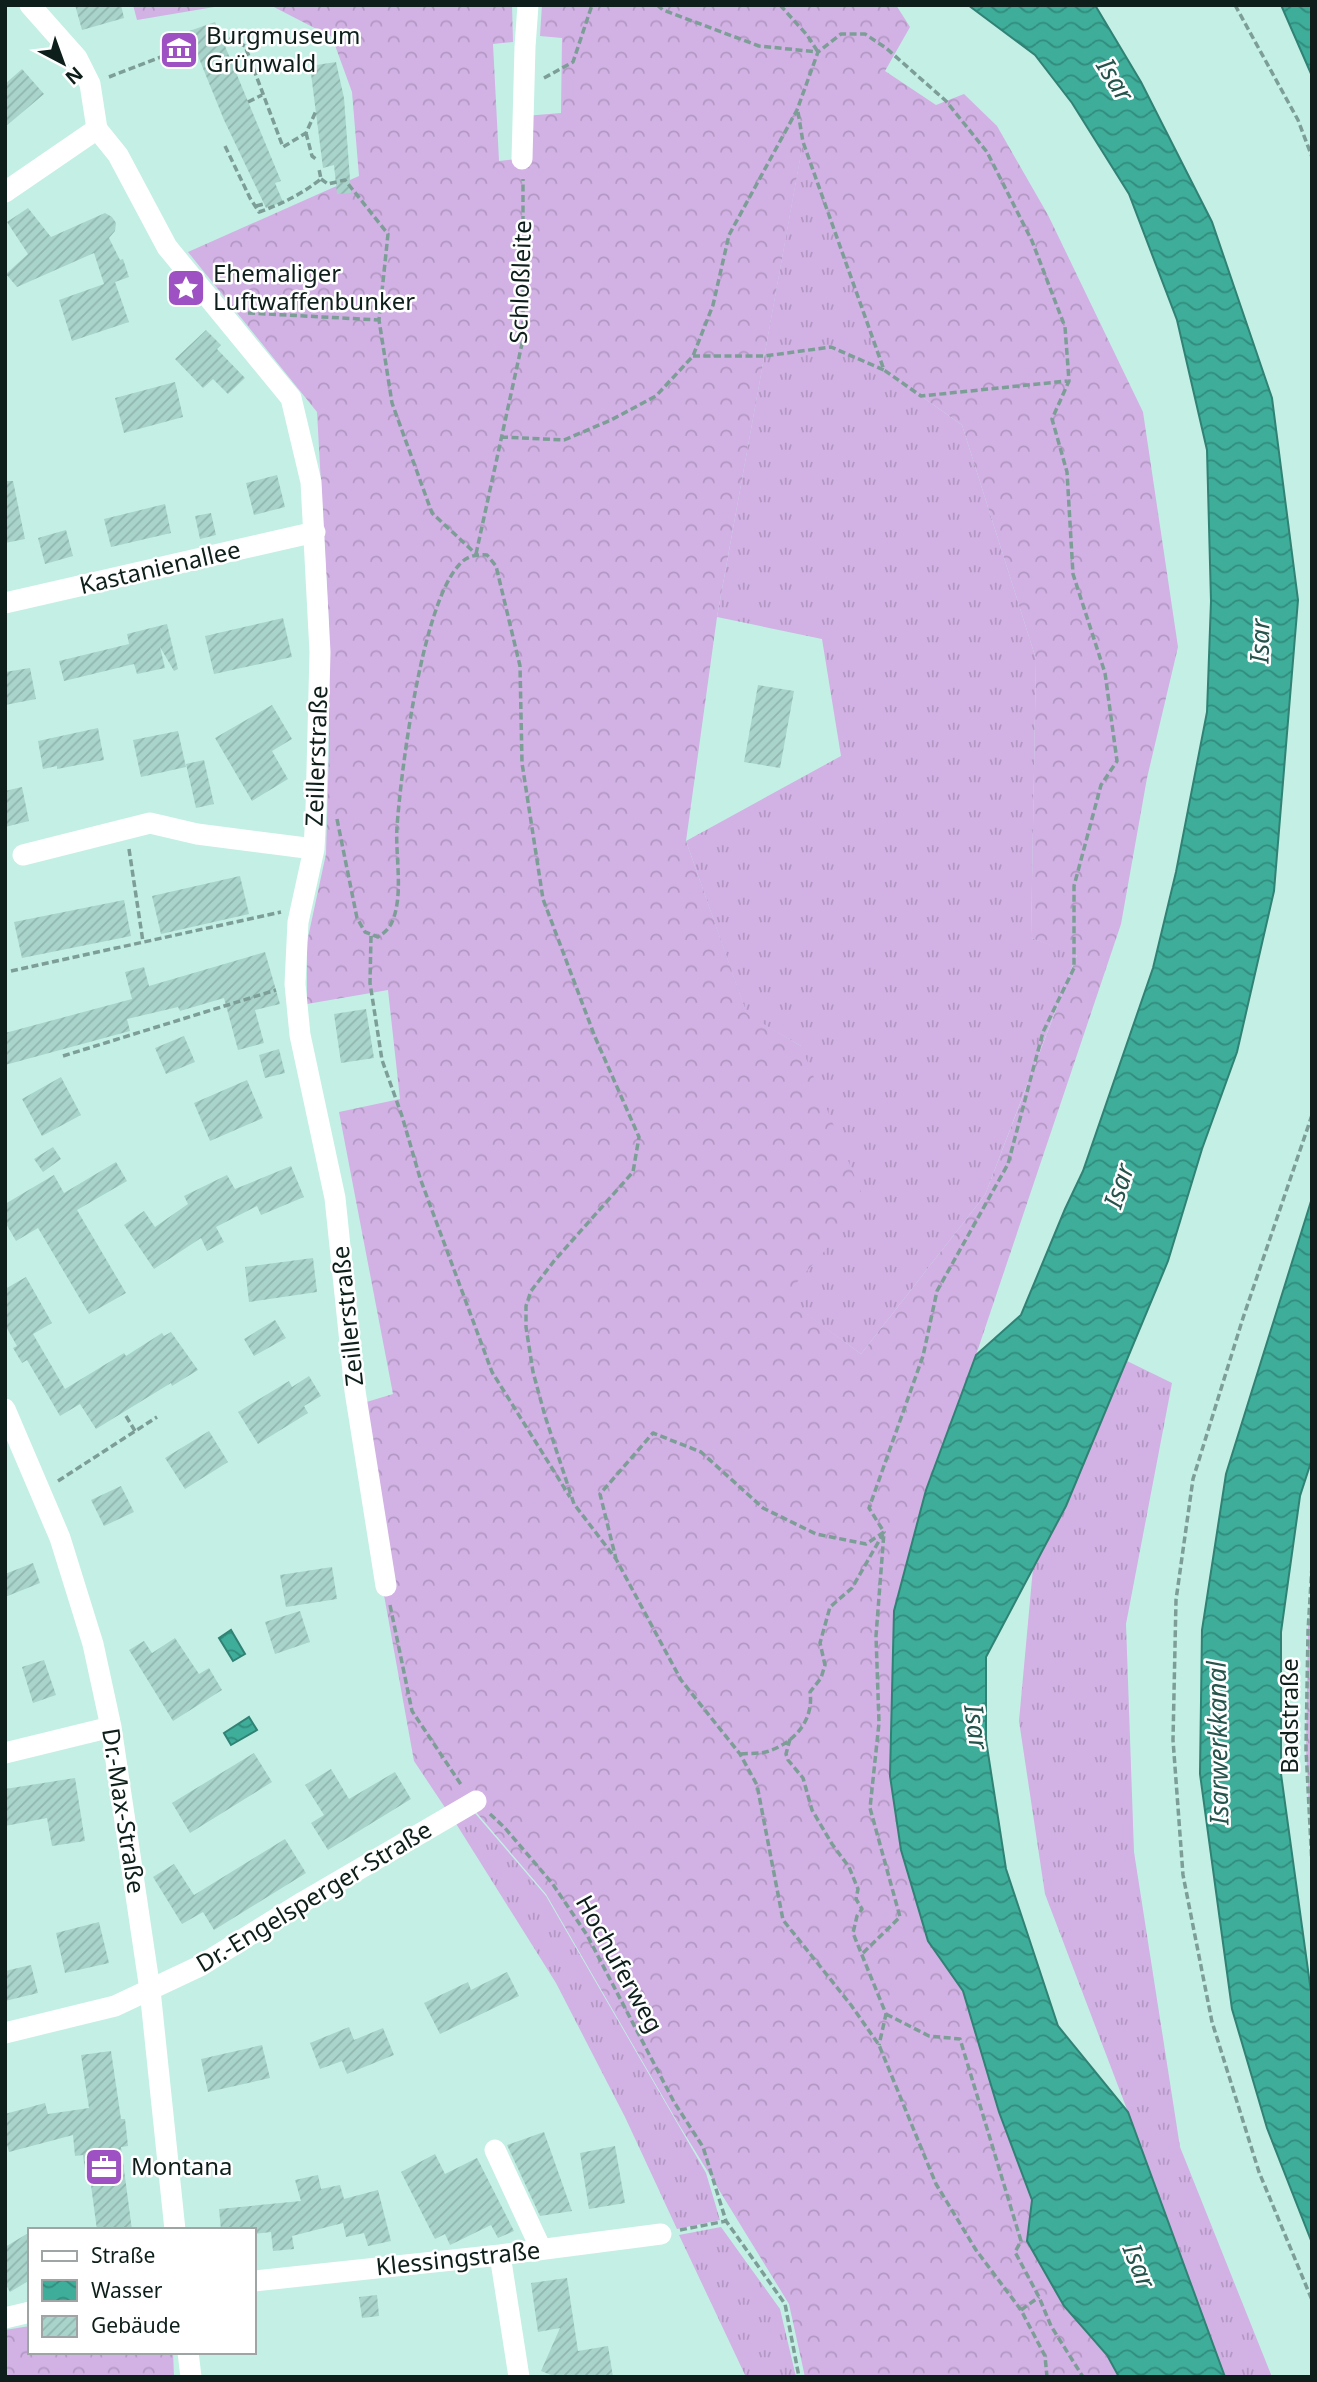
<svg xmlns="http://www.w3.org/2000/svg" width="1317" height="2382" font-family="'Noto Sans',sans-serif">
<defs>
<pattern id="grass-tufts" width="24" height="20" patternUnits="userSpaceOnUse" patternTransform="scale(1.75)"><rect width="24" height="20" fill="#d2b1e4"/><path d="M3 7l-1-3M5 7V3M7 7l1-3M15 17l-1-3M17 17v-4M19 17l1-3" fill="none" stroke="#b398c3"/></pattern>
<pattern id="forest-crowns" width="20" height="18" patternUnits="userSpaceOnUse" patternTransform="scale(1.75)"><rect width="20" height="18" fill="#d2b1e4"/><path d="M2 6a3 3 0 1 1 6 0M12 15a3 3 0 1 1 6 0" fill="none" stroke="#b398c3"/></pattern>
<pattern id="water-waves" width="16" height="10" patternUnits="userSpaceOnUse" patternTransform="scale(1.75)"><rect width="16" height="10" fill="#3ead9a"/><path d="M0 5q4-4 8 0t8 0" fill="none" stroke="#328c7d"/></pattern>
<pattern id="building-hatch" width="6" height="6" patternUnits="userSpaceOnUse" patternTransform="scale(1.75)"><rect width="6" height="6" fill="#a9d4cb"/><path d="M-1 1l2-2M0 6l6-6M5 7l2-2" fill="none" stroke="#90b6ae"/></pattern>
</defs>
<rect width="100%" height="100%" fill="#c3efe5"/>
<path fill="url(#grass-tufts)" d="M803,142L884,370L962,425L1036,659L1031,938L1077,954L985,1195L861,1354L783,1297L801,1046L747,1015L686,841L841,756L822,639L717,617Z
M1127,1361L1172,1383L1126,1624L1134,1852L1180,2147L1272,2377H1225L1216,2353L1128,2112L1045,1894L1019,1721L1033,1568L1066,1506Z
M473,1811L546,1896L706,2173L720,2220L677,2229L625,2117L556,1983L455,1822Z
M721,2227L780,2309L796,2377H746L679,2235Z"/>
<path fill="url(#forest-crowns)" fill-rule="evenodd" d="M133,5H226L137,20Z
M270,5H512L513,42L493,44L499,161L525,158V116L561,113L562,38L540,36L542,5H896L910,27L885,71L936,105L964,94L997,126L1048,215L1143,412L1178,647L1147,778L1121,924L976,1355L926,1490L894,1611L928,1941L963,1991L999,2112L1032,2200L1027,2241L1064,2306L1107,2355L1119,2377H805L789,2304L678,2123L546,1894L464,1798L446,1809L414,1761L350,1407L393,1394L339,1112L400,1099L388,990L307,1004V942L326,854L329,750V627L317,412L188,252L359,176L352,92L332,37ZM803,143L884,370L962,425L1036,659L1031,938L1077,955L985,1195L861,1354L784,1297L866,1204L801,1046L747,1014L686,841L717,617Z
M1312,1566V1866L1306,1749L1308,1631Z
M30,2326V2352H173L174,2377H5V2330Z"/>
<path fill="url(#water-waves)" stroke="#308274" stroke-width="2" d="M968,5H1095L1141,82L1212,222L1272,398L1298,600L1274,891L1237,1052L1202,1149L1168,1261L1066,1506L986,1657V1740L1006,1869L1058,2026L1128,2112L1225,2377H1119L1107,2355L1064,2306L1027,2241L1032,2200L999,2112L963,1991L928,1941L901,1850L890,1776L894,1611L926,1490L976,1355L1021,1315L1065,1209L1083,1171L1153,968L1176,872L1207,712L1211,601L1207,450L1177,320L1129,194L1072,103L1035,55Z
M1281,5H1312V76Z
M1312,1198V1459L1300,1496L1281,1632V1774L1312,1999V2243L1267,2128L1232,2009L1200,1774L1202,1630L1226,1474Z
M231,1630L245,1654L233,1661L219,1638Z
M249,1717L257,1730L231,1745L224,1733Z"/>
<path fill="url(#building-hatch)" d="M75,5H121L124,18L82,30Z
M215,22L281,181L275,183L283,202L266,208L224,120L198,56L184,63L175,36Z
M336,62L344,98L351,193L337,194L334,165L323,168L310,66Z
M22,69L44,94L5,127V84Z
M28,208L51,237L105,213L112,217L116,223L115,231L109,238L120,260L123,259L129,277L115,282L129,322L72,341L59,300L104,284L94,253L17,287L6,274L28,254L7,222Z
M206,330L221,345L217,349L245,378L228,394L213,379L203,388L175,359Z
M175,382L183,417L124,433L115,398Z
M277,475L285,507L254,515L246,483Z
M5,481H13L25,539L5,543Z
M165,504L171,533L111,547L104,519Z
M211,513L216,535L200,539L195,516Z
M66,530L73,556L45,564L38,538Z
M283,618L292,657L214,674L205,636Z
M167,624L178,669L174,671L160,647L165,668L137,674L134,664L64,681L59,661L129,644L127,634Z
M30,668L36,699L5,705V672Z
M758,685L794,691L780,768L744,762Z
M272,705L292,739L272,751L288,779L252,801L215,738Z
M98,728L104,760L57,769V766L43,769L38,741Z
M178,731L186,767L141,777L133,740Z
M204,760L214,804L196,808L186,764Z
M22,787L29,821L5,827V791Z
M240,876L249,914L161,934L152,896Z
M124,900L131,936L22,958L14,922Z
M265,952L280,1004L255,1010L264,1043L238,1050L224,998L180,1011L178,1007L127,1019L130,1031L5,1065V1033L132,999L125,972L144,967L149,986Z
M366,1009L374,1058L341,1063L334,1014Z
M184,1036L195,1062L166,1074L155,1048Z
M279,1049L285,1073L265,1078L259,1055Z
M61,1077L81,1115L42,1136L22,1099Z
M247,1080L263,1118L210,1141L194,1103Z
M53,1147L61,1159L43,1172L34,1159Z
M116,1162L127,1181L77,1210L126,1293L89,1314L38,1228L16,1241L5,1222V1204L54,1175L64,1193Z
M291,1166L304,1197L261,1215L257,1206L216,1227L224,1242L207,1251L201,1238L154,1269L124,1225L144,1211L155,1227L188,1204L184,1196L227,1175L235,1189Z
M313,1258L317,1292L249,1302L245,1267Z
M26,1277L52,1323L33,1334L65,1389L124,1353L126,1356L162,1333L164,1336L171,1332L198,1370L172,1386L171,1383L96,1429L80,1404L60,1416L27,1360L22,1363L13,1348L17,1346L5,1325V1289Z
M275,1320L286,1338L254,1356L244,1339Z
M309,1376L321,1396L304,1406L308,1413L258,1444L238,1412L289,1381L292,1387Z
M209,1431L228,1462L185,1489L165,1458Z
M121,1486L134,1512L104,1526L91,1500Z
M33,1563L40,1583L5,1597V1574Z
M332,1567L337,1599L286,1607L280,1575Z
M300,1611L310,1642L275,1654L265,1622Z
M175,1638L199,1674L209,1668L222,1690L173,1721L129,1650L144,1641L152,1653Z
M44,1660L56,1695L33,1703L22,1667Z
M254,1753L272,1782L190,1833L172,1803Z
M331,1769L349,1799L395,1772L411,1799L328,1850L311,1823L324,1815L305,1785Z
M75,1778L85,1841L52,1846L47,1818L5,1826V1789Z
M285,1839L306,1873L214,1930L203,1912L182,1924L153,1877L174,1864L194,1895Z
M99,1922L109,1963L65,1973L56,1933Z
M31,1965L38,1993L5,2001V1971Z
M507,1972L519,1996L440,2034L424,2003L468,1982L471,1990Z
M349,2027L354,2040L383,2028L394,2055L347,2074L342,2061L320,2069L310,2043Z
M262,2045L270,2078L208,2092L201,2059Z
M111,2051L121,2119H125L128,2146L121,2147L132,2230H97L90,2178H86L83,2155L75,2156L73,2135L9,2152L5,2137V2114L45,2103L48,2114L89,2108L81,2055Z
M544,2132L572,2211L540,2216L507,2145Z
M615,2146L625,2203L589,2209L580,2153Z
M435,2154L445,2174L477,2158L514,2231L498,2238L491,2225L450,2245L445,2234L435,2239L401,2172Z
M318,2175L321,2189L340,2185L344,2199L378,2190L391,2241L368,2246L364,2233L346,2237L343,2223L292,2236L294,2249L273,2251L271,2232L254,2234V2230H221L219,2209L301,2201L295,2180Z
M30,2232V2280L10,2292L5,2283V2247Z
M567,2278L578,2351L608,2346L613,2377H556L541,2371L560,2328L538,2332L531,2283Z
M377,2295L379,2316L362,2318L359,2297Z"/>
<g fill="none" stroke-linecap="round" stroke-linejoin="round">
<path stroke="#7d9e97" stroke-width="3.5" stroke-dasharray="7 3.5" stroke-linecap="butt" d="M657,5L663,10L759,46L818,52
M780,5L807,35L818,52
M1235,5L1298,120L1312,157
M220,33L245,46L283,147L306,133L316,111
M109,77L179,50
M544,78L573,62L592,5
M248,102L262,95
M798,112L803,142L884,370L921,396L1067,381
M306,133L312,156L316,159
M225,146L250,198L259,212C284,203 300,195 321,179L319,169
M321,179L328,184L345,180L388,234L379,320L392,403L432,513L476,554
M256,206L264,204
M248,313L379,320
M693,356H765L831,347L884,370
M501,437L564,440L611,420L656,396L693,356L713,305L729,235L797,110L818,52L841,34H865L886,48L946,101L987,152L1032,241L1065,327L1069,381L1052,419L1067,472L1073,574L1105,673L1117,761L1101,785L1074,886V968L1043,1032L1008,1164L937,1291L923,1356L869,1508L884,1532L866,1544L816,1534L763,1508L701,1452L653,1433L600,1494L616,1559
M476,554L523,339V179
M337,819L357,918L365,932L378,937C384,933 389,929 392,922C404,895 395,855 397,827C401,770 422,605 459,565C466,556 477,554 487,555L496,566L520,666L522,763L543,899L595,1037L639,1137L633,1172L554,1261L531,1291L526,1306V1327L533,1372L545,1416L574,1504L616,1559L681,1680L740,1754L757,1785L783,1920L851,2005L879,2045L936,2184L976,2250L1021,2310L1045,2356L1047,2377
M129,849L143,942
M371,936L370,983L382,1060L402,1116L420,1178L492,1372L570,1497
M11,971L281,912
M63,1056L276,990
M1312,1115L1243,1318L1193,1479L1176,1600L1173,1740L1183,1875L1212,2022L1259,2172L1312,2300
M126,1416L135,1431
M58,1481L157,1417
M1312,1566L1308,1631L1306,1749L1312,1866
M390,1605L412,1711L462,1786
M790,1739L786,1754L788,1760L803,1778L812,1810L832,1844L849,1867L858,1889L856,1899L862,1909L857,1916L853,1933L886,2014L879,2045
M741,1754C750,1753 761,1754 769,1751C795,1742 814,1720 810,1692L821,1678L825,1665L820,1643L830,1607L852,1588L883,1534
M490,1814L504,1827L552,1883L587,1935L674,2102L703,2147L726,2221L785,2304L799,2377
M863,1953L900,1917L870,1808L879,1723L876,1636L884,1532
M886,2014L929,2036L960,2039L1021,2241L1015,2252L1039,2297L1051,2326L1083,2377
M680,2230L726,2221
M1021,2310L1039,2297"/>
<path stroke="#fff" stroke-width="21" d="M30,5L77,58L90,84L97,129L118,155L167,247L291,398L311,482L320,652L316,810L314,849L298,922L295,984L300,1035L335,1198L355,1391L386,1586
M522,159L525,47L528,5
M5,192L97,129
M5,603L315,532
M23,855L150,823L197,834L314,849
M5,1409L60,1538L93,1644L111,1727L150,1990L175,2230
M5,1753L111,1727
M5,2033L115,2006L200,1966L303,1902L476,1801
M495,2150L541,2249
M500,2255L519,2377
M254,2281L500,2255L661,2234
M5,2318L30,2312
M188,2352L191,2377"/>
</g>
<defs>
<g id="museum-square" transform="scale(2.0125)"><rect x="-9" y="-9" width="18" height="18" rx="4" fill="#9e51c2" stroke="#fff"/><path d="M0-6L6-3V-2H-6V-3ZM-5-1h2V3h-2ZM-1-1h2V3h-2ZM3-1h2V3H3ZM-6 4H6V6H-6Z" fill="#fff"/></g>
<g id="sight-square" transform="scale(2.0125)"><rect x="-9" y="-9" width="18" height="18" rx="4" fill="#9e51c2" stroke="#fff"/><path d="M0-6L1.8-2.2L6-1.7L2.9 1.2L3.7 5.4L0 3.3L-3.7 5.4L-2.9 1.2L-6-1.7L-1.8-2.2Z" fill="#fff"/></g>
<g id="office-square" transform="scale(2.0125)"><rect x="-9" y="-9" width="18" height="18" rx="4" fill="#9e51c2" stroke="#fff"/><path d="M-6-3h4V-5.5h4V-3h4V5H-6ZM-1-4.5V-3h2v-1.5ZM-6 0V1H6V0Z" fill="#fff"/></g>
</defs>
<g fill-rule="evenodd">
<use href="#museum-square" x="179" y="50"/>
<use href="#sight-square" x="186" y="288"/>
<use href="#office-square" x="104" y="2167"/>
</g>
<g text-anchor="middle" stroke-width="5" stroke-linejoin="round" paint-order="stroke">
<g font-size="24" fill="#0e1f1b" stroke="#fff" text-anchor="start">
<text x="206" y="44">Burgmuseum<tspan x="206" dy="28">Grünwald</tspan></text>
<text x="213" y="282">Ehemaliger<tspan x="213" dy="28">Luftwaffenbunker</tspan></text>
<text x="131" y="2175">Montana</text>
</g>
<g font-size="24" fill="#0e1f1b" stroke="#fff">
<text transform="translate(521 282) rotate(-88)" y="8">Schloßleite</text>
<text transform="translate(160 568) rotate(-13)" y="8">Kastanienallee</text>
<text transform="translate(317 756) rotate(-88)" y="8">Zeillerstraße</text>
<text transform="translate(348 1316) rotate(-96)" y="8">Zeillerstraße</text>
<text transform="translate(1290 1716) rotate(-90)" y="8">Badstraße</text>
<text transform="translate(123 1811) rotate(81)" y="8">Dr.-Max-Straße</text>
<text transform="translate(314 1897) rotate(-31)" y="8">Dr.-Engelsperger-Straße</text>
<text transform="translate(619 1964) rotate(61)" y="8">Hochuferweg</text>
<text transform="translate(458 2259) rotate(-6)" y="8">Klessingstraße</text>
</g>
<g font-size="26" font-style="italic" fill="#26544c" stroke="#fff">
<text transform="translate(1115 80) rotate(58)" y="9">Isar</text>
<text transform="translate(1260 641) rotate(-89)" y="9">Isar</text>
<text transform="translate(1119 1186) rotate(-72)" y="9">Isar</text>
<text transform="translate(976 1727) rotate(82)" y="9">Isar</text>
<text transform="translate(1218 1743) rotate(-91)" y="9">Isarwerkkanal</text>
<text transform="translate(1139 2266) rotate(68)" y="9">Isar</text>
</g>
</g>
<rect width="1317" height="2382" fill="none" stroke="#0e1f1b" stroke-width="14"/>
<rect x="28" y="2228" width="228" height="126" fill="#ffffff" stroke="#9fa5a4" stroke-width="2"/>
<rect x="42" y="2251" width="35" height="10" fill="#ffffff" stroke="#9fa5a4" stroke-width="2"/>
<text x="91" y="2263" font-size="21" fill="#0e1f1b">Straße</text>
<rect x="42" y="2280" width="35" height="21" fill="url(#water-waves)" stroke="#9fa5a4" stroke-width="2"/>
<text x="91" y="2298" font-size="21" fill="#0e1f1b">Wasser</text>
<rect x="42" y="2316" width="35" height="21" fill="url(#building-hatch)" stroke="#9fa5a4" stroke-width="2"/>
<text x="91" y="2333" font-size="21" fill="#0e1f1b">Gebäude</text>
<g transform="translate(63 63) rotate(139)" stroke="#ffffff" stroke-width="5" paint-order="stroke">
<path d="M0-5L12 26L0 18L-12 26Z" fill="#0e1f1b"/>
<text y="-10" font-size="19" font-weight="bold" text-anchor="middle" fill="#0e1f1b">N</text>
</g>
</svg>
